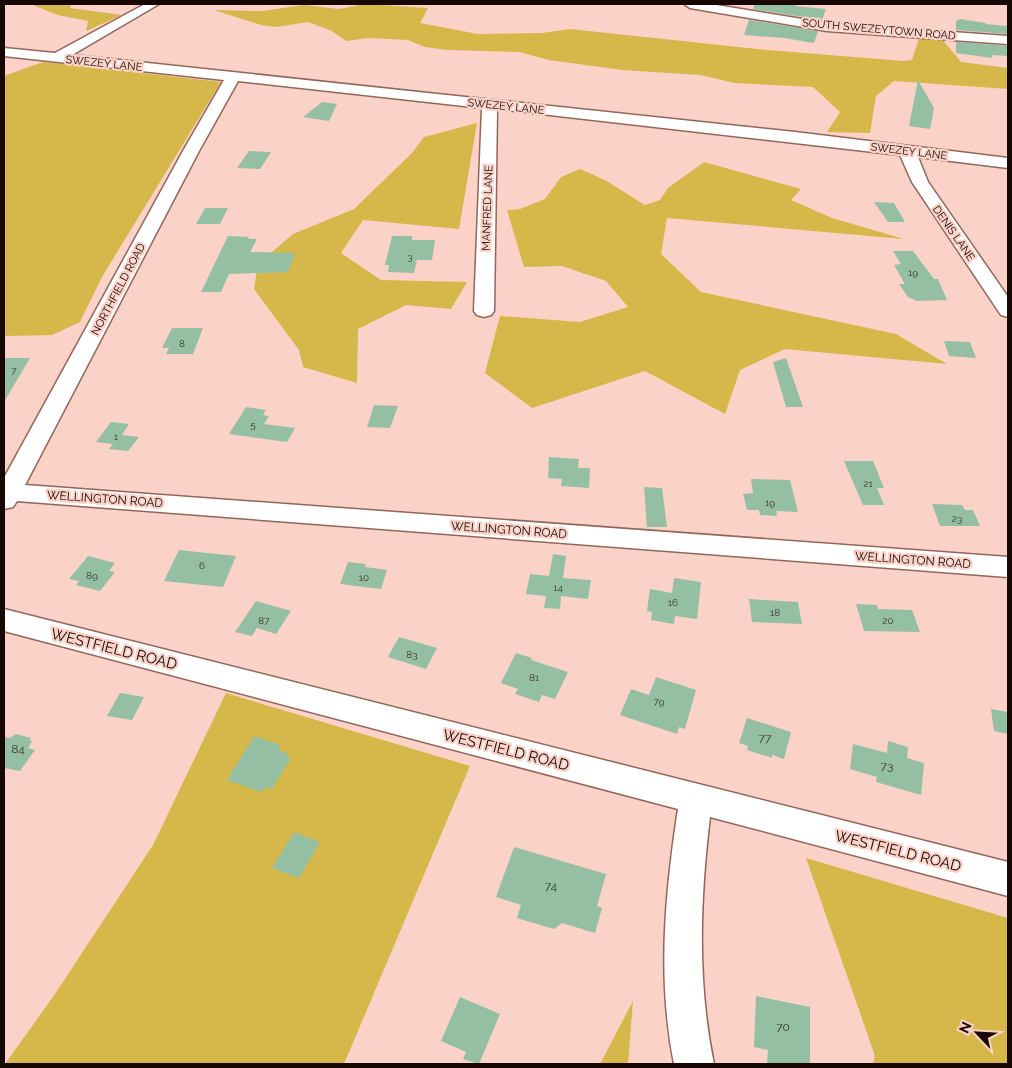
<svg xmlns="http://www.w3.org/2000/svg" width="1012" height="1068" font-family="Raleway,sans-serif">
<rect width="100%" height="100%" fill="#fbd2c7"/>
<path fill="#d5b849" d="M30,4H71L70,8L122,15L86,31L88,21L58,15Z
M365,4L428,8L420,23L478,34L542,33L570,29L757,49L903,61L912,60L919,38L942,39L961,62L1008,68V89L894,81L876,96L870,133L827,132L840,112L813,87L735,83L700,75L622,70L549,60L519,52L447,50L425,47L408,40L369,38L346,41L332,31L308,22L276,27L261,25L214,10L262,11L304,5L339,9Z
M43,62L221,82L102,277L80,322L52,335L4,336V76Z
M477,123L459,229L363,220L341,253L381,280L467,282L451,309L406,305L358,329L357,383L303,367L299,350L254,289L258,264L293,234L354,209L412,153L424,137Z
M704,162L801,189L791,200L832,218L904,239L667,218L661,254L701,292L896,334L947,364L785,349L740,370L725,414L645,371L532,408L485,373L500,316L580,322L628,307L606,281L562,266L524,267L507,210L520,209L545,199L561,177L580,169L605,180L645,205L660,200L668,188Z
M226,693L470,766L344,1064H5L55,994L153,845Z
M806,858L1008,918V1064H873L875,1056Z
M633,1001L628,1064H600Z"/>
<path fill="#95bfa2" d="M755,4H797L795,6L826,9L822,20L753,9Z
M960,19L986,23L985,24L1008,26V34L956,30V21Z
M749,20L818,31L814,43L784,38L744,35Z
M956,42L1008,46V56L992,55V58L956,53Z
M918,80L934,108L930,129L909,126Z
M322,102L337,104L329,121L303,117Z
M249,151L271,152L260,169L237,168Z
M874,202L894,203L905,222H888Z
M205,208H228L220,224H196Z
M228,236L249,237L248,239H257L250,252L295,253L288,272L229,274L221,292H201Z
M392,236H412V240H435L432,260H417L414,273L388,272L389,265H385Z
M893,251H913L934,279H938L947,300L917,301L908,297L899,284H905L894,265L901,264Z
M172,328H203L193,354H166L169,348H162Z
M944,341L970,342L976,358L949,356Z
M4,358H30L4,402Z
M786,358L803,407H786L773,362Z
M374,405L398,406L390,428L367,427Z
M246,407L266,410L263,415L269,416L264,424L295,428L287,442L229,434Z
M111,422L129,424L122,435L139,437L128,451L109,449L113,444L96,442Z
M549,457L579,459L578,468H590L589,488L561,486L562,479L548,478Z
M844,461H873L884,488H877L884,505H863Z
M751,479L790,480L798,512L776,511L777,516L760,515L759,510H747L743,494L753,493Z
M644,487L662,488L667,527H647Z
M932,504L962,505L965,510H973L980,526H940Z
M179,550L236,556L223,587L164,581Z
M553,554L566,556L563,578L591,580L588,599L561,596L560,609L544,608L546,596L526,594L530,574L549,576Z
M88,556L115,563L109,571L115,572L100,591L76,585L79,581L69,579Z
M348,562L366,564L365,567L387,570L381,589L340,584Z
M674,578L701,582L697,619L675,616L674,624L651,620L652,612L647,611L650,589L672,593Z
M749,599L798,602L802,624L752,622Z
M256,601L291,611L276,634L257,628L252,636L235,632Z
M856,604L877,605L878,609L912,610L920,632L864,631Z
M399,637L437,648L426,669L388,657Z
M516,653L532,658L531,660L568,672L555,699L542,695L539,702L515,694L518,689L501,683Z
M656,677L696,690L685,729L679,727L677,734L620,715L631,689L649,695Z
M120,693L144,697L132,720L107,716Z
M991,709L1008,712V734L994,731Z
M747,718L791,732L784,759L772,755V758L747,750L748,746L739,743Z
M16,734L31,738L29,740L32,741L28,748L35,750L20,771L4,768V737L10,738Z
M254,736L281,745L278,750L288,753L286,756L291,758L272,789L265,787L261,792L227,780Z
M888,741L908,747L907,758L924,763L921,795L876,782L877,777L850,769L853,744L887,753Z
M294,832L320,842L299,878L272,868Z
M514,847L606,874L597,906L602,908L595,933L562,923L554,929L517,918L521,905L496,897Z
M756,996L810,1007V1064H767L768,1050L754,1047Z
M460,997L500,1014L479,1064L463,1059L466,1052L441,1041Z"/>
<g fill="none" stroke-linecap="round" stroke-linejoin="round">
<g stroke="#92665a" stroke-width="3">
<path id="minor" d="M145,4H159L72,55L795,132L1008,158V168L918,157L928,182L1008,297V317L1001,315L912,182L900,155L497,109L494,311L491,315L484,317L477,315L474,311L482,108L238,81L199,151L25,485L1008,557V577L17,501L13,507L4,509V478L183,151L224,80L4,56V48L55,53Z
M684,4H710L827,23L1008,36V44L827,31L690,8Z
M4,609L1008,862V896L710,817C700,900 697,982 714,1064H674C657,979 665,893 678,809L4,631Z"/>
</g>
<use href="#minor" fill="#fff" fill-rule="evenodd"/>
</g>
<g text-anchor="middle" stroke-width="4.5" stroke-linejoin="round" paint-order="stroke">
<g font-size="10" fill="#36352c">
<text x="410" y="260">3</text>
<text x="913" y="276">19</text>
<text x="182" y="347">8</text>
<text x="14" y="374">7</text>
<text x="253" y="428">5</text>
<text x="116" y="440">1</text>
<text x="868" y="487">21</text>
<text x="770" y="506">19</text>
<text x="957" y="522">23</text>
<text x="202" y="569">6</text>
<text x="92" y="579">89</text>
<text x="364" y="581">10</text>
<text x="558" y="591">14</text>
<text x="673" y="606">16</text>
<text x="775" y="616">18</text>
<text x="264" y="624">87</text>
<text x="888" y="624">20</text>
<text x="412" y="658">83</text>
<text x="534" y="681">81</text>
<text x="659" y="705">79</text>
</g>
<g font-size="11" fill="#170705" stroke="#fbd2c7">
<text transform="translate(879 29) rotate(5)" y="4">SOUTH SWEZEYTOWN ROAD</text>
<text transform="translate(104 63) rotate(6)" y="4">SWEZEY LANE</text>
<text transform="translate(506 106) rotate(6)" y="4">SWEZEY LANE</text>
<text transform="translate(909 151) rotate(7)" y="4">SWEZEY LANE</text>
<text transform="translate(487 208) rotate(-88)" y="4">MANFRED LANE</text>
<text transform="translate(954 233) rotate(55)" y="4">DENIS LANE</text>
<text transform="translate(118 289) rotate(-62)" y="4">NORTHFIELD ROAD</text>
</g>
<g font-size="12" fill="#170705" stroke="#fbd2c7">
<text transform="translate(105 499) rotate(4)" y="4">WELLINGTON ROAD</text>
<text transform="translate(509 530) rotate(4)" y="4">WELLINGTON ROAD</text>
<text transform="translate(913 560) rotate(4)" y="4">WELLINGTON ROAD</text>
</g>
<g font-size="12" fill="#36352c">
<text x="765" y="742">77</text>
<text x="18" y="753">84</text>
<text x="887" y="770">73</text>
<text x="551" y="890">74</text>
<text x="783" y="1031">70</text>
</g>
<g font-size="15" fill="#170705" stroke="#fbd2c7">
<text transform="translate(114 649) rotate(14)" y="5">WESTFIELD ROAD</text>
<text transform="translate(506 750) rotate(14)" y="5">WESTFIELD ROAD</text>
<text transform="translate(898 851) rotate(14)" y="5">WESTFIELD ROAD</text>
</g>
</g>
<rect width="1012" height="1068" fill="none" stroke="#170705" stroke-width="10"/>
<g transform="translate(977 1033) rotate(295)" stroke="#fbd2c7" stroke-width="4" paint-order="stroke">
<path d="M0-4L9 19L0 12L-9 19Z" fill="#170705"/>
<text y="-8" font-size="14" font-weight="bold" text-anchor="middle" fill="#170705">N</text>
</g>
</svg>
